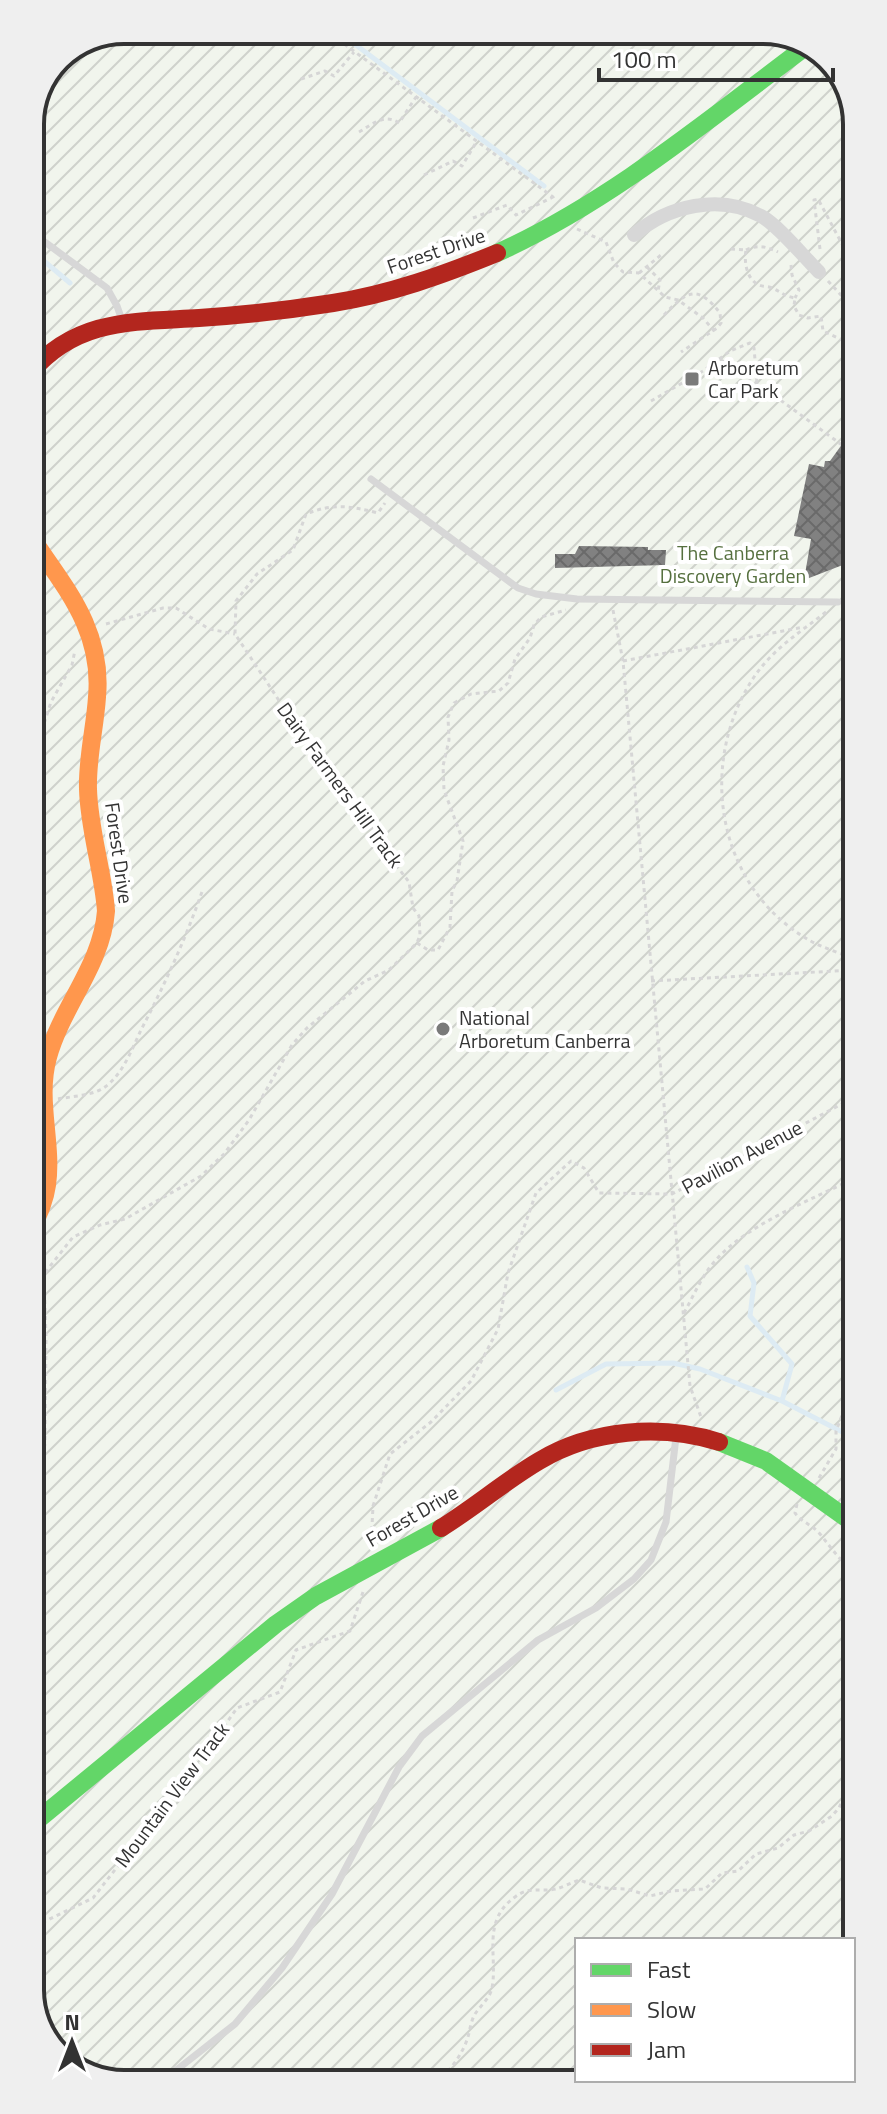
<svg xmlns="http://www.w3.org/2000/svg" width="887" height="2114" font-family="'Titillium Web',sans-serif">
<defs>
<pattern id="garden-furrows" width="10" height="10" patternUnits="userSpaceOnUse" patternTransform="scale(2)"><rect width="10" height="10" fill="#f1f5ed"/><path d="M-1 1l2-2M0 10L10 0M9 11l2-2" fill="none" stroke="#cfd2cc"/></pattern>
<pattern id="building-cross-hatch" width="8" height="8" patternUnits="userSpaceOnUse" patternTransform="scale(2)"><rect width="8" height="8" fill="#818181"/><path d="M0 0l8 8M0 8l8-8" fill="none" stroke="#6a6a6a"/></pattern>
</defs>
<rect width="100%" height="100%" fill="#fff"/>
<path fill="url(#garden-furrows)" d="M124,30H770L821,50L852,94L857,1991L853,2002V1940H577V2080H669L117,2084L66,2064L35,2020L30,118L58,57Z"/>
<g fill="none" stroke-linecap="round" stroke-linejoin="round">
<path stroke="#ddebf3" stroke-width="5" d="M336,30L544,186
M31,250L70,283
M747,1267L754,1283L750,1316L792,1364L782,1401
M556,1390L606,1364L673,1363L700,1369L782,1401L856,1439"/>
</g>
<path fill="url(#building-cross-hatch)" d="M853,429V561L804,580L811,539L794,536L809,464L824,467L825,461H830Z
M579,546L648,547V550H666L665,565L555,568V554H575Z"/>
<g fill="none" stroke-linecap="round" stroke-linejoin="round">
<path stroke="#d6d6d6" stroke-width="3" stroke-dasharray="4 4" stroke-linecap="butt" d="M325,30L553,197L555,202
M627,30C659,50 664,38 695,36C715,35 725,43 745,30
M301,79L325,71L334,76L354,52
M359,132C373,124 384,113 399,123L416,97
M424,175L453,161L462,166L477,141
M473,218L507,205L516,215L553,197
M577,229L606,242L614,263L623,272L639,273L665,297L678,300L703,318L716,333
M731,249L746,250C744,261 746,279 759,285C763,287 768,286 772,288C781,292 784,296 795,298L794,306L799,315L808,318L821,316L823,331L853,345
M820,249L814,200L818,199L849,257L853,247
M746,250C758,244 767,247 778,252
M791,265L792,275L799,290L795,298
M647,267L660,280L658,291
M639,273L661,255
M828,281L853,308
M664,315C686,292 697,283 720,313L721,323L717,328L681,352
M721,360L757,383L842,445
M651,401L703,371L730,351L750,343L754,348L757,383
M613,610L623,661L690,1386L702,1420
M826,612C799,633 773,649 754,677C698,761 715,882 804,937C819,947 838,952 854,959
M106,624L163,608H176L209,629L235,634
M623,661L804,627
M32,761L51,702L72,665L75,650
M417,943L428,950H438L450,927L452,891L457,881L463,841L444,790L443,766L449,740L448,717L454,703L471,694L499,691L508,683L515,659L530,638L534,625L541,617L566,610
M651,981L854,970
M58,1099C73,1096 92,1096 105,1087C123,1074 132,1049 141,1030C165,984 186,938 203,889
M684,1313C694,1295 702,1275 716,1260C746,1225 813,1199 855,1178
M819,1478L836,1449V1431L847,1402L855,1399
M34,1503L45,1444L46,1337L44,1274L73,1237L100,1225L125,1219L201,1176L224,1154L249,1120L292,1045L307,1028L365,981L389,970L417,943L420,935L419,916L413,908L409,882L389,856L385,845L373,834L369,822L334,778L324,757L280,702L235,634L236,601L257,574L293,550L306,514C333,503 351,506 378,513L385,503
M797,1504L795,1513C802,1523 813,1525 820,1534C833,1550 840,1561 856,1574
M371,1546L373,1506L390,1454L431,1422L471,1381L498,1329L508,1273L536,1193L571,1161L584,1168L599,1193L672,1194L855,1097
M35,1926L93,1898L199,1762L237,1708L280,1692L296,1650L350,1631L364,1589
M436,2082C450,2072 463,2053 468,2037C470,2029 471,2021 475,2014C481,2005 490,1998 492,1988C498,1956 481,1921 515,1897C529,1886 540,1892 556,1889C563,1887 571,1883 579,1880L602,1888L627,1889L650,1896L671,1891L705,1889L722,1873L738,1871L756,1854L778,1848L794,1835L809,1831L832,1816L839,1808L856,1769"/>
<path stroke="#d7d7d7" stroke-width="7" d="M30,231L107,288L117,306L123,323
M371,479L518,588L536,594L577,599L838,602
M160,2083L235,2024L282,1968L332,1894L399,1767L422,1736L538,1640L596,1608L634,1579L651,1560L666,1522L676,1437"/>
<path stroke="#d7d7d7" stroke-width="14" d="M634,235C667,206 720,193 761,216C778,225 804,257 819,272"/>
<path stroke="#63d668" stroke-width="18" d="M497,253C610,202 709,119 808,45
M719,1442L766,1461L856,1525
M34,1823L276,1624L316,1596L441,1528"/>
<path stroke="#ff974d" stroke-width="18" d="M31,537C66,589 103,630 97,697C95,728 87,758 88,789C89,830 103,870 106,911C102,965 62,1006 48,1057C36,1100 53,1143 47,1185C45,1200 39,1213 33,1226"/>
<path stroke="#b3261e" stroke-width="18" d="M31,372C77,318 135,322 199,318C244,315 289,310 333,303C390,294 443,275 497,253
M441,1528C475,1507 505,1481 539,1461C592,1429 661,1424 719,1442"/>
</g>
<g fill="#7a7a7a" stroke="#fff" stroke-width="3">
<rect x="684" y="371" width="16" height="16" rx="4"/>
<circle cx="443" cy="1029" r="8"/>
</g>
<g text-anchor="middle" stroke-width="8" stroke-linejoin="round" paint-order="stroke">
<g font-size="20" fill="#333" stroke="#fff">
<text transform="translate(436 251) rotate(-19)" y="7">Forest Drive</text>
<text transform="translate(340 785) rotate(54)" y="7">Dairy Farmers Hill Track</text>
<text transform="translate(119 853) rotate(82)" y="7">Forest Drive</text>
<text transform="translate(742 1157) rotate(-28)" y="7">Pavilion Avenue</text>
<text transform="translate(412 1516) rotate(-30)" y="7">Forest Drive</text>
<text transform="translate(172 1795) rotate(-53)" y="7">Mountain View Track</text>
</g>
<g font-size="20" fill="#333" stroke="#fff" text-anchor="start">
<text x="708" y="375">Arboretum<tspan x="708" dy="23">Car Park</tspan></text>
<text x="459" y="1025">National<tspan x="459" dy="23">Arboretum Canberra</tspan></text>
</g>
<g font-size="20" fill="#56703f" stroke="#fff">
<text x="733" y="560">The Canberra<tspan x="733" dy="23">Discovery Garden</tspan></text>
</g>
</g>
<path d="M0 0H887V2114H0ZM124 44H763A80 80 0 0 1 843 124V1990A80 80 0 0 1 763 2070H124A80 80 0 0 1 44 1990V124A80 80 0 0 1 124 44Z" fill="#efefef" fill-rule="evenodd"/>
<path fill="none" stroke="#333" stroke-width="4" d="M124 44H763A80 80 0 0 1 843 124V1990A80 80 0 0 1 763 2070H124A80 80 0 0 1 44 1990V124A80 80 0 0 1 124 44Z"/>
<rect x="575" y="1938" width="280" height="144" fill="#ffffff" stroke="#adadad" stroke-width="2"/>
<rect x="591" y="1964" width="40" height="12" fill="#63d668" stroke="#adadad" stroke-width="2"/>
<text x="647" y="1978" font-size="24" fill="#333333">Fast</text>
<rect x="591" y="2004" width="40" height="12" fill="#ff974d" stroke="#adadad" stroke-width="2"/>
<text x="647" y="2018" font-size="24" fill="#333333">Slow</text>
<rect x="591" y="2044" width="40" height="12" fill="#b3261e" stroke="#adadad" stroke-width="2"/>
<text x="647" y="2058" font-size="24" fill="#333333">Jam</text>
<g transform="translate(72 2042)" stroke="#ffffff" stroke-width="6" paint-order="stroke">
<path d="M0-6L14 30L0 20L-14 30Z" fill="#333333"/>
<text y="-12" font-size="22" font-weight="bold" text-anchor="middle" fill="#333333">N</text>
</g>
<path d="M599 68v12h234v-12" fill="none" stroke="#333333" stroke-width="4"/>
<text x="611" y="68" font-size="24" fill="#333333" stroke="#ffffff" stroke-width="6" paint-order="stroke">100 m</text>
</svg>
